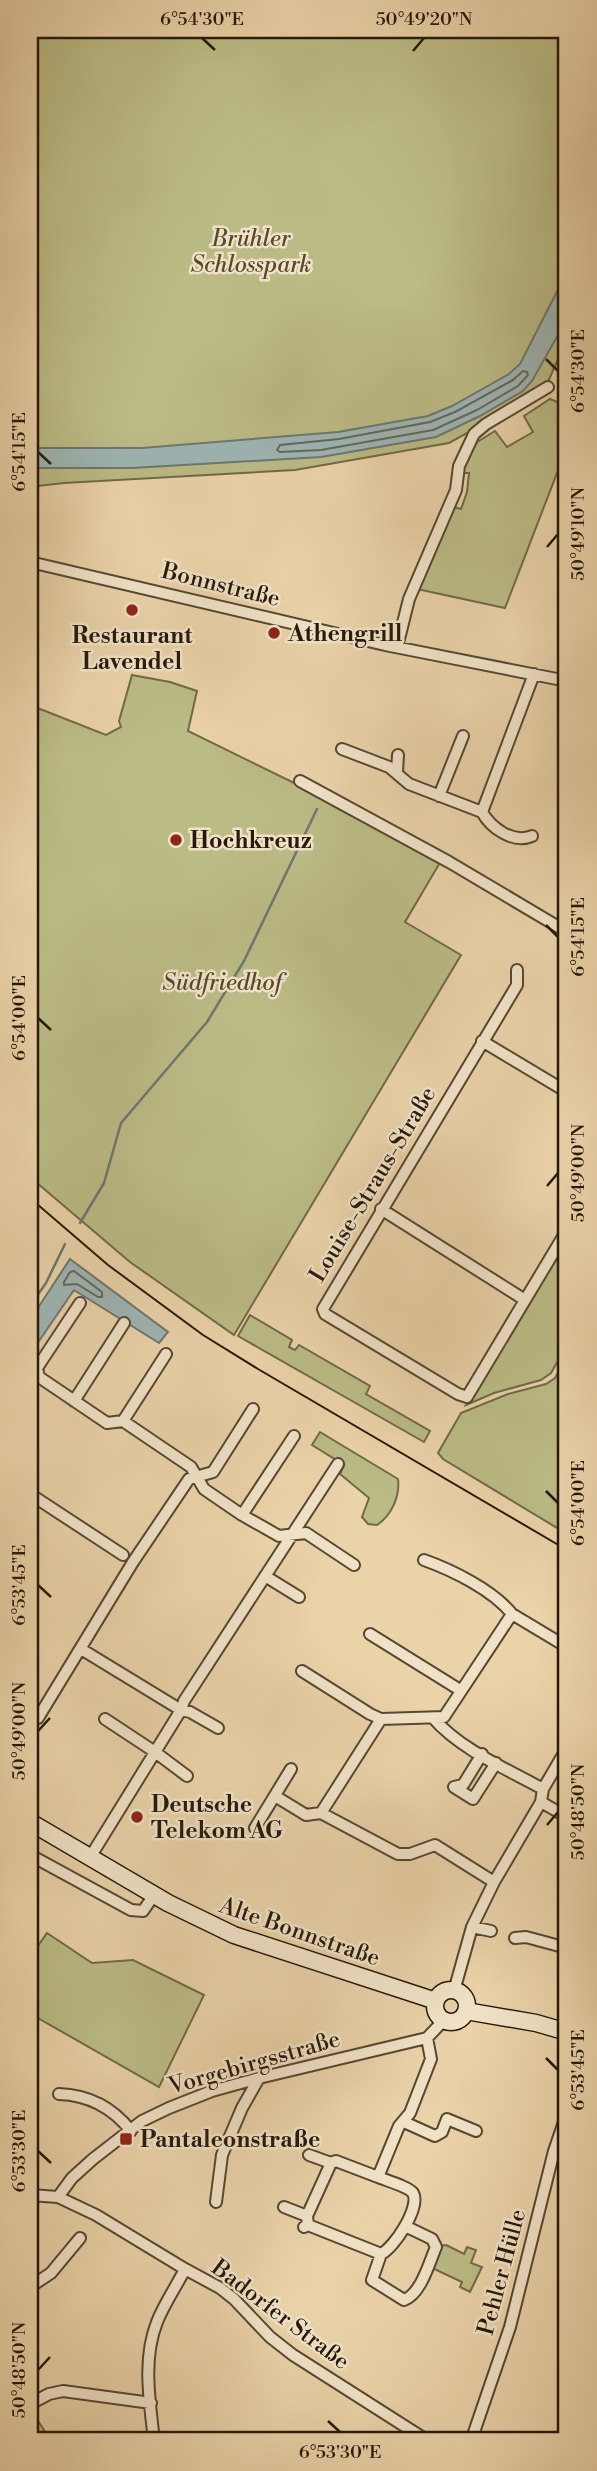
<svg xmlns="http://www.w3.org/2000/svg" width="597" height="2471" font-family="'Libre Bodoni',serif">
<rect width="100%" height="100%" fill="#ead2a9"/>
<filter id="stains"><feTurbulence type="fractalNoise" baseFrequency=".00286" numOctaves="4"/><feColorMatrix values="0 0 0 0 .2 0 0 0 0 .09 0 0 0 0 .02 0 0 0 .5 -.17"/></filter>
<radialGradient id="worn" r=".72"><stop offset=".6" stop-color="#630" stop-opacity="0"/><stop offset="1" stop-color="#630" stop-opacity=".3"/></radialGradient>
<path fill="#bbbb85" stroke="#706a48" stroke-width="2" d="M30,30H567V339L547,384L500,415L449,443L295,470L64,483L30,487Z
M550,399L567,406V447L505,608L417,589L454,507L461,509L467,492L469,473H462L474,444L495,431L507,447L533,432L524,416Z
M132,675L170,682L197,691L188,731L323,797L441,861L405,922L461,955L234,1335L130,1262L30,1177V705L106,735L121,727L119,721Z
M567,1251V1345L551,1373L541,1380L494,1393L466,1405L554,1259L560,1262Z
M250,1315L292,1340L289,1347L295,1350L299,1345L370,1386L366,1394L430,1431L424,1442L238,1336Z
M567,1357V1534L443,1459L438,1453L461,1413L508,1394L546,1384L555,1378Z
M320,1432L398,1479C400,1496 392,1515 377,1525L368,1524L362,1517L369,1498L340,1474L344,1465L312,1445Z
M47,1933L92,1963L133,1960L204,1995L159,2087L36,2017L30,2027V1941L38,1946Z
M446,2245L464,2254L467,2247L476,2250L471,2263L482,2267L470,2292L460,2287L462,2282L430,2267L440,2246Z
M33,2413L51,2441H30V2415Z"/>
<path fill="#9db5b4" stroke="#6d7770" stroke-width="2" d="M567,272V319L532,381L523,391L480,416L436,437L321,457L132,468H30V448H142L338,432L428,416L452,406L509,374L520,364Z
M70,1259L168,1332L159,1343L74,1290L37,1344L30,1340V1320Z"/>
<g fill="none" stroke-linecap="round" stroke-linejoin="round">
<path stroke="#62675f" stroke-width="2" d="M523,371L527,372L528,375L518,386L477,410L433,430L321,450L280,452L277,450L280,445L339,439L430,422L455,412L513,380Z
M74,1271L102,1292V1297H98L77,1284L64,1285V1282L70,1272Z"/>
<path stroke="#6d7770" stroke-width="2.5" d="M80,1223L104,1183L121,1123L207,1022L244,961L317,809
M30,1306L46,1283L65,1244"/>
<g stroke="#574732" stroke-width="14">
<path id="street" d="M30,562L385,645L567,681
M397,647L409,599L456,490L459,466L474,434L486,424L548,387
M342,749L389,767L409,784L482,812
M397,772L398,755
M300,781L449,862L567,932
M439,796L463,736
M532,836C513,844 491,828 482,812L534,674
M517,970V985L323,1309L325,1314L458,1394L467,1397L567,1230
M482,1041L567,1092
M381,1209L525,1300
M80,1303L37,1368L39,1377L107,1423L123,1421L191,1467L204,1489L242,1515L279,1536L306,1533L354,1565
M74,1401L124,1323
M123,1421L166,1354
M30,1494L123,1555
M242,1515L294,1436
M424,1560C452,1570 493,1590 512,1614
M265,1576L299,1597
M370,1634L460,1690
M81,1649L181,1710L190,1712L218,1728
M302,1671L370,1714L381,1719
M38,1718L133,1562L189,1479L213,1472L253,1409
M433,1718C461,1750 507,1769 543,1789
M105,1719L155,1752L187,1776
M454,1787L473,1799L496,1763
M454,1787L463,1785L482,1754
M275,1796L306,1815L321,1813L398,1854H410L435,1845L494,1882
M541,1802L567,1817
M321,1813L381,1719L444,1717L512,1614L567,1647
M255,1828L291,1769
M30,1855L131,1910L143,1911L154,1895
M89,1859L181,1710L184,1701L338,1464
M472,1927L491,1931
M515,1938L526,1937L567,1948
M454,1991L472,1927L494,1882L541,1802L543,1789L567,1748
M59,2094C88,2095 113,2108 131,2131
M404,2122L435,2136L442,2132L447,2119L476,2131
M309,2155L331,2163
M30,2195L58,2197L96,2215L185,2269L220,2288L234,2299L270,2337L293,2355L428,2441
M58,2197L72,2178L93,2159L142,2121L169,2108L212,2091L259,2078L427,2038L444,2020
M216,2202L222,2155L242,2108L259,2078
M284,2207L307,2216
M308,2225L381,2254C394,2248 421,2207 413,2193C409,2187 385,2180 378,2177
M304,2227L308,2225L307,2216L331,2163L336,2161L378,2177L399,2126L410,2113L431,2059L427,2038
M381,2254L372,2280L404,2300C421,2294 429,2263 436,2247L432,2239L405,2226
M30,2287L51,2273L80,2238
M30,2404L49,2394L63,2391L151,2403
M154,2441C150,2402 142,2360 157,2322C164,2304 176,2287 185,2269
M471,2441L510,2327L554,2151L567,2113"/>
</g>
<g stroke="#26190a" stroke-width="19">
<path id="secondary" d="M30,1822L168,1903L234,1935L436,2001
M435 2006a16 16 0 1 1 32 0a16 16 0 1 1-32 0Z
M466,2011L536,2023L567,2032"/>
</g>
<use href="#street" stroke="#f1e2c7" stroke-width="10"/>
<use href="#secondary" stroke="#f1e2c7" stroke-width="16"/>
<path stroke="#26190a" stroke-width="2" d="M30,1198L108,1265L203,1335L258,1369L567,1550"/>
</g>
<path fill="none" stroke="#26190a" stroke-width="2.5" d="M202,38L215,50M413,51L424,38M546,359L558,371M38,452L51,464M547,547L558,534M546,925L558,937M38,1018L51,1030M547,1186L558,1173M546,1491L558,1503M38,1585L51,1597M38,1731L50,1718M547,1825L558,1812M546,2058L558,2070M38,2151L51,2163M38,2370L50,2357M328,2421L340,2432"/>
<g fill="#8f2418" stroke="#f1e2c7" stroke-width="2.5">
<circle cx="132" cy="610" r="7"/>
<circle cx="274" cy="633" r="7"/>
<circle cx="176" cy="840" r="7"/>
<circle cx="137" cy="1817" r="7"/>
<rect x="119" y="2132" width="14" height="14" rx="3.5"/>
</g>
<g text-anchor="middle" stroke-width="5" stroke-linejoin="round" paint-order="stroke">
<g font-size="23" font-style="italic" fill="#534a2f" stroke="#f1e2c7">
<text x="251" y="246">Brühler<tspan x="251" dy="26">Schlosspark</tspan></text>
<text x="222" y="990">Südfriedhof</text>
</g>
<g font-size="23" fill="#26190a" stroke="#f1e2c7">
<text transform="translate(221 584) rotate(14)" y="8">Bonnstraße</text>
<text transform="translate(372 1184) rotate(-59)" y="8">Louise-Straus-Straße</text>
<text transform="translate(300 1931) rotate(19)" y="8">Alte Bonnstraße</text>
<text transform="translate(254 2062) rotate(-16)" y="8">Vorgebirgsstraße</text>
<text transform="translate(501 2272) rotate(-75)" y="8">Pehler Hülle</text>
<text transform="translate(281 2314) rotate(37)" y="8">Badorfer Straße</text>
</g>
<g font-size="23" font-weight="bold" fill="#26190a" stroke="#f1e2c7" text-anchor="start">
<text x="288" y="641">Athengrill</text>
<text x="132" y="643" text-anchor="middle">Restaurant<tspan x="132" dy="26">Lavendel</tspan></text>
<text x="190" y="848">Hochkreuz</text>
<text x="151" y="1812">Deutsche<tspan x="151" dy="26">Telekom AG</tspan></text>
<text x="140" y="2147">Pantaleonstraße</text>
</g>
</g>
<rect width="597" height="2471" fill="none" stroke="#ead2a9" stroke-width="77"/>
<rect x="38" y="38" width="520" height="2394" fill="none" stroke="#26190a" stroke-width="2.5"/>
<g font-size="18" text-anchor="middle" fill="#26190a">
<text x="202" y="25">6°54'30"E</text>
<text x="424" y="25">50°49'20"N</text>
<text transform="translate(578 371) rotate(-90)" y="6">6°54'30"E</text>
<text transform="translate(19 452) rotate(-90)" y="6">6°54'15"E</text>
<text transform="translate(578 534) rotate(-90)" y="6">50°49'10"N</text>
<text transform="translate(578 937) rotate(-90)" y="6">6°54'15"E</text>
<text transform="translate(19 1018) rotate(-90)" y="6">6°54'00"E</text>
<text transform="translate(578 1173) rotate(-90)" y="6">50°49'00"N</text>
<text transform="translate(578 1503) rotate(-90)" y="6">6°54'00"E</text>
<text transform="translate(19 1585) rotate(-90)" y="6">6°53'45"E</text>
<text transform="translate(19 1731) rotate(-90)" y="6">50°49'00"N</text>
<text transform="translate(578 1812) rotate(-90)" y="6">50°48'50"N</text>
<text transform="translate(578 2070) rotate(-90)" y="6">6°53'45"E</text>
<text transform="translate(19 2151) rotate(-90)" y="6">6°53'30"E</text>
<text transform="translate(19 2370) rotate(-90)" y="6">50°48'50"N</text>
<text x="340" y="2458">6°53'30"E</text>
</g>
<rect width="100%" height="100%" filter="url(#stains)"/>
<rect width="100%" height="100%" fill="url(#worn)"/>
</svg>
